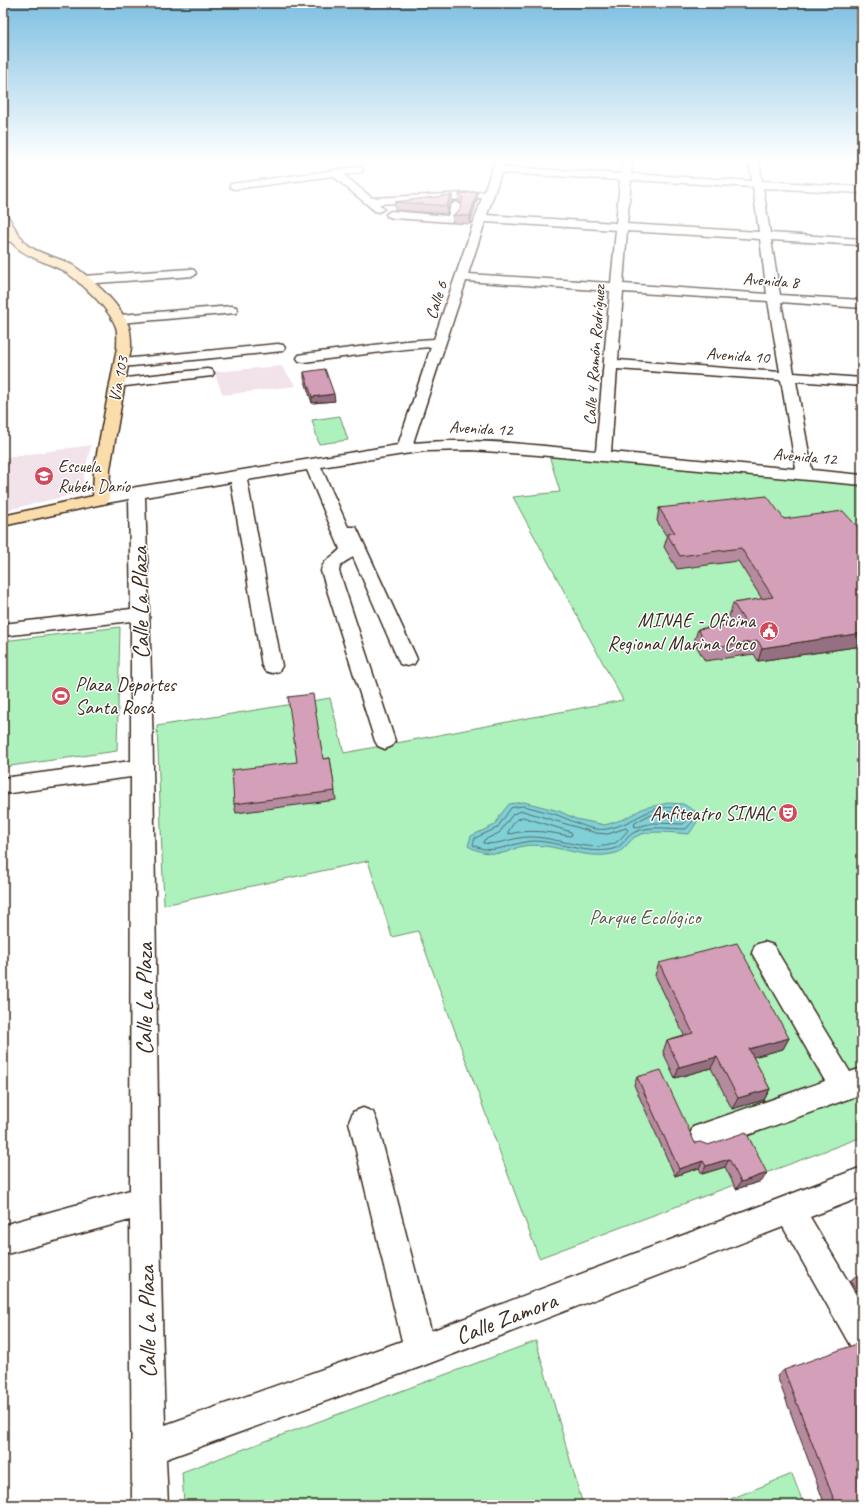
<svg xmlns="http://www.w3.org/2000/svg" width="865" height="1508" font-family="Caveat,sans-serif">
<rect width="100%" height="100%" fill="#fff"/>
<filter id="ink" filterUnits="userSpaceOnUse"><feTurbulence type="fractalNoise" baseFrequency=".025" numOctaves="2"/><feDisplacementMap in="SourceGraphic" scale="8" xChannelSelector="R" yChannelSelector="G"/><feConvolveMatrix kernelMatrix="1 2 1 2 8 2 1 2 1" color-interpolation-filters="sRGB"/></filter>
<g filter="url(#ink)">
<path fill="#f2e2ea" d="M281,366L296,386L223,395L214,372Z
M91,445L80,493L3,511V458Z"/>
<path fill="#adf1bc" stroke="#748e6d" d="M340,416L348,440L319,444L312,420Z
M549,455L862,485V1137L539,1258L418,931L392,937L368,861L164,905L157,726L330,698L344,753L623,700L513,497L560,492Z
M120,627L117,751L3,767V641Z
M536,1341L583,1505H184L182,1472Z
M792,1474L804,1505H716Z"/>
<path fill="#7fd0d7" stroke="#648e8d" d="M524,802L559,811L576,819L605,825L624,819L644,808L668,803L683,804L695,811L697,822L689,834C674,833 647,829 635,837C629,841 624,851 616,853C585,862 554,841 523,846C516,847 510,852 503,853C491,855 478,852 468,846L471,836L495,825L501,814L509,804Z"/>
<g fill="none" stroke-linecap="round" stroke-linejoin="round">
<path stroke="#566c68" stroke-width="1" d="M524,806C534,809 544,811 554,814C570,819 590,832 607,829C640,823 655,795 691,814L693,821L686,829C670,829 650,825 635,832C626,836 623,847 613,849C587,855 561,842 535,841C513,841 495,857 473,845L475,838L497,828L511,808Z
M523,811L596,833L608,834L626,828L628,830C624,835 620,840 615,843C591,854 554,836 529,837C512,837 499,846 483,843L484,840L499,833L513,814Z
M668,812H680L687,817V820L683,824L653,823L637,827L634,826L635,823L647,816Z
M523,817L571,832L572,835L570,836C549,832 530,829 509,834L508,832L515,821Z"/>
<g stroke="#3b2a1e" stroke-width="3">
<path id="minor" d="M495,161H505L503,167L621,174L622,161H632L631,174L752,181L749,161H759L762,181L862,187V193L763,188L770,233L862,239V245L771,240L780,295L862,300V308L781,302L794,373L862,378V386L796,381L812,470L862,475V485L538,455L471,450L426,451L404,454L321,467L348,527H356L358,531L417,659L414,664L407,666L400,664L353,557C347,561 340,563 339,571L395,741L392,746L385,749L378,746L375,741L321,571C323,559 334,557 340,549L307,470L247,480L282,666L279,671L272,673L265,671L262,666L231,482L145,497C148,587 152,676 153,767C157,986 158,1206 165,1425L402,1341L349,1122L353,1112L363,1108L373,1112L377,1122L431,1331L862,1167V1197L810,1217L862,1305V1352L851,1347L783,1227L420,1367L166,1459L168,1505H132L130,1220L3,1255V1225L130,1190L131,777L3,794V778L131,761V621L3,636V624L131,609L129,499L101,504L95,502L93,499L95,496L137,487L398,445L431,347L405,349L304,362L299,361L297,358L299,355L304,354L405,341L434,339L482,198L379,204L384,209L379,212L375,211L333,176L235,189L231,188L230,186L231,184L358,167L362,168L363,170L362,172L344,175L372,198L484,192ZM501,173L620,180L616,223L487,215ZM631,180L753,187L759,232L627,224ZM485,222L616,230L611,283L468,274ZM627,231L760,239L767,294L623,284ZM466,281L610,291L596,451C535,445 474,437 413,443ZM623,292L768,301L780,372L618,360ZM617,369L781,380L796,469L611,452Z
M456,202L461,205C460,213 460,220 451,222L393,218L387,216L386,214L391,211L448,216L451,205Z
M3,236L21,237L23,239L21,241L3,242Z
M190,269L194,270L196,273L194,276L83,284L79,283L77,280L79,277L83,276Z
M232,306L236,307L238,310L236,313L120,323L115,322L114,319L115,316L120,315Z
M278,344L283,345L285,348L283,351L122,367L117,366L115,363L117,360L122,359Z
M207,369L212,370L214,373L212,376L117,387L112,386L110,383L112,380L117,379Z
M764,942L773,945L850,1072L862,1068V1094L703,1151L693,1147L689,1137L693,1127L825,1081L752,953L755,945Z"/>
</g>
<g stroke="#3b2a1e" stroke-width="3">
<path id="major" d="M3,214L7,215C13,224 19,238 27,245C41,255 58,257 72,265C91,277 122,306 129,327C131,333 131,341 131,348L110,469L109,499L107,503L3,526V516L93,496L94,469L117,348C117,341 118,333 116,327C110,309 78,279 62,270C34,256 3,253 3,214Z"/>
</g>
<use href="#minor" fill="#fff" fill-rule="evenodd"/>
<use href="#major" fill="#fbddab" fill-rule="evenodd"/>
</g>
<path fill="#b68a9f" stroke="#3b2a1e" d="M477,192V200L470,224L453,223V215L459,211L462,204L459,202V194Z
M452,195V203L450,205L447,214L395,210V202Z
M304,372L335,401L312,403L304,378Z
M659,508L784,519L862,532V646L758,661L754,654L705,661L694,642L698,629L735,624L729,616L733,603L762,599L738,561L677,569L664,547L667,537L657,521Z
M330,758L336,800L236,813L234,804L323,759Z
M659,963L789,1038L783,1049L753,1057L770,1089L764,1100L732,1109L711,1068L675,1078L663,1052L667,1040L684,1035L655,975Z
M637,1077L695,1143L708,1145L762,1181L736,1189L725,1167L702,1174L699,1168L675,1176L634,1085Z
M862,1271V1299L850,1281L859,1273Z
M784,1370L862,1505H825L777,1376Z"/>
<path fill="#947082" stroke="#3b2a1e" d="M477,192V200L470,224V216Z
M452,195V203L450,205L447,214V206L450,196Z
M334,394L335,401L312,403V397Z
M862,633V646L758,661L762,648Z
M789,1038L783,1049L743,1060L749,1049Z
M717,1057L711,1068L675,1078L679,1067Z
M770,1089L764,1100L732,1109L738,1098Z
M729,1159L725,1167L702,1174L706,1166Z
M703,1161L699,1168L675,1176L679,1169Z
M767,1173L762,1181L736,1189L741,1182Z"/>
<path fill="#d4a0b9" stroke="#3b2a1e" d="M477,192L470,216L453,215L459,211L461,206L463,197L459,194Z
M452,195L450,196L447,206L395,202Z
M325,369L334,394L312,397L304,372Z
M767,496L784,519L843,511L862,532V633L762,648L758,641L709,648L698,629L746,623L733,603L773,597L741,548L680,556L667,534L675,533L659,508Z
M313,694L323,759L330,758L335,791L234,804L232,770L297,762L288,697Z
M737,943L789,1038L749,1049L770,1089L738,1098L717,1057L679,1067L667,1040L693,1033L659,963Z
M661,1070L695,1143L700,1142L708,1145L746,1132L767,1173L741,1182L729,1159L706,1166L703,1161L679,1169L637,1077Z
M862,1271V1277L859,1273Z
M862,1342V1505H836L784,1370Z"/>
</g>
<linearGradient id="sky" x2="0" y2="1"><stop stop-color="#7ebfe1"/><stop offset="0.43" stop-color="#fff"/><stop offset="1" stop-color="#fff" stop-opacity="0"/></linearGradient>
<rect width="865" height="372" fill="url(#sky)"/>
<defs>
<g id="school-disc" transform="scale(1)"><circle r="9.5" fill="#d1495b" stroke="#fff"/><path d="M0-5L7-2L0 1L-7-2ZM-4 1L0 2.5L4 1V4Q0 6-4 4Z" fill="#fff"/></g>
<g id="civic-disc" transform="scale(1)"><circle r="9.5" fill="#d1495b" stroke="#fff"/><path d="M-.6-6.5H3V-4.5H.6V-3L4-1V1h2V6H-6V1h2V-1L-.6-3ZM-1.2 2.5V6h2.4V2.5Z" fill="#fff"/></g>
<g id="stadium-disc" transform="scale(1)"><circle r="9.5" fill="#d1495b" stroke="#fff"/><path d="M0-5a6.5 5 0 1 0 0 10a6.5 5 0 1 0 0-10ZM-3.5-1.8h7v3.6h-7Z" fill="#fff"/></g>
<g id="theatre-disc" transform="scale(1)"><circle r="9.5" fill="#d1495b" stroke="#fff"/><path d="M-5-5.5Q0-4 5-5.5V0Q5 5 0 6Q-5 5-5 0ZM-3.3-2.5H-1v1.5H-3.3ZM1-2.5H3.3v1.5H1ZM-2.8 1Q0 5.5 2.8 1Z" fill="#fff"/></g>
</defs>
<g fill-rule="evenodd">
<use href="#school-disc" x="44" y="476"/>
<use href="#civic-disc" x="769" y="631"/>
<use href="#stadium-disc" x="61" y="696"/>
<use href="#theatre-disc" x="788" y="813"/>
</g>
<g text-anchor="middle" stroke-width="3" stroke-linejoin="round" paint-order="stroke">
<g font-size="17" fill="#3b2a1e" stroke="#fff">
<text transform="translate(771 280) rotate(4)" y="6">Avenida 8</text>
<text transform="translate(436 300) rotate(-72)" y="6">Calle 6</text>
<text transform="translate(594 355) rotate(-86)" y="6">Calle 4 Ramón Rodríguez</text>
<text transform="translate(738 355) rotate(4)" y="6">Avenida 10</text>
<text transform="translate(118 379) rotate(-79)" y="6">Vía 103</text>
<text transform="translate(481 428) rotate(3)" y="6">Avenida 12</text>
<text transform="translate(805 456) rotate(5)" y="6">Avenida 12</text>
</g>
<g font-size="17" fill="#3b2a1e" stroke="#fff" text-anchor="start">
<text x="58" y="472">Escuela<tspan x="58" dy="20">Rubén Darío</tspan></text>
</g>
<g font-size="20" fill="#3b2a1e" stroke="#fff" text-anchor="end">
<text x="755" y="627">MINAE - Oficina<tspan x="755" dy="23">Regional Marina Coco</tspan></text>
<text x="75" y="691" text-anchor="start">Plaza Deportes<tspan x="75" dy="23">Santa Rosa</tspan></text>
<text x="774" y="820">Anfiteatro SINAC</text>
</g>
<g font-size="20" fill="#585c46" stroke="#fff">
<text x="645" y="924">Parque Ecológico</text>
</g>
<g font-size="24" fill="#3b2a1e" stroke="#fff">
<text transform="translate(140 603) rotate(-91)" y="8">Calle La Plaza</text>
<text transform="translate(144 999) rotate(-90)" y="8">Calle La Plaza</text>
<text transform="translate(506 1318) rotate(-21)" y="8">Calle Zamora</text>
<text transform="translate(147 1322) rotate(-91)" y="8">Calle La Plaza</text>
</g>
</g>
<rect width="865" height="1508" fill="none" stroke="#fff" stroke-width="16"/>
<rect x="8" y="8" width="849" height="1492" fill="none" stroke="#3b2a1e" stroke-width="1.5" filter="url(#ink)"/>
</svg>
